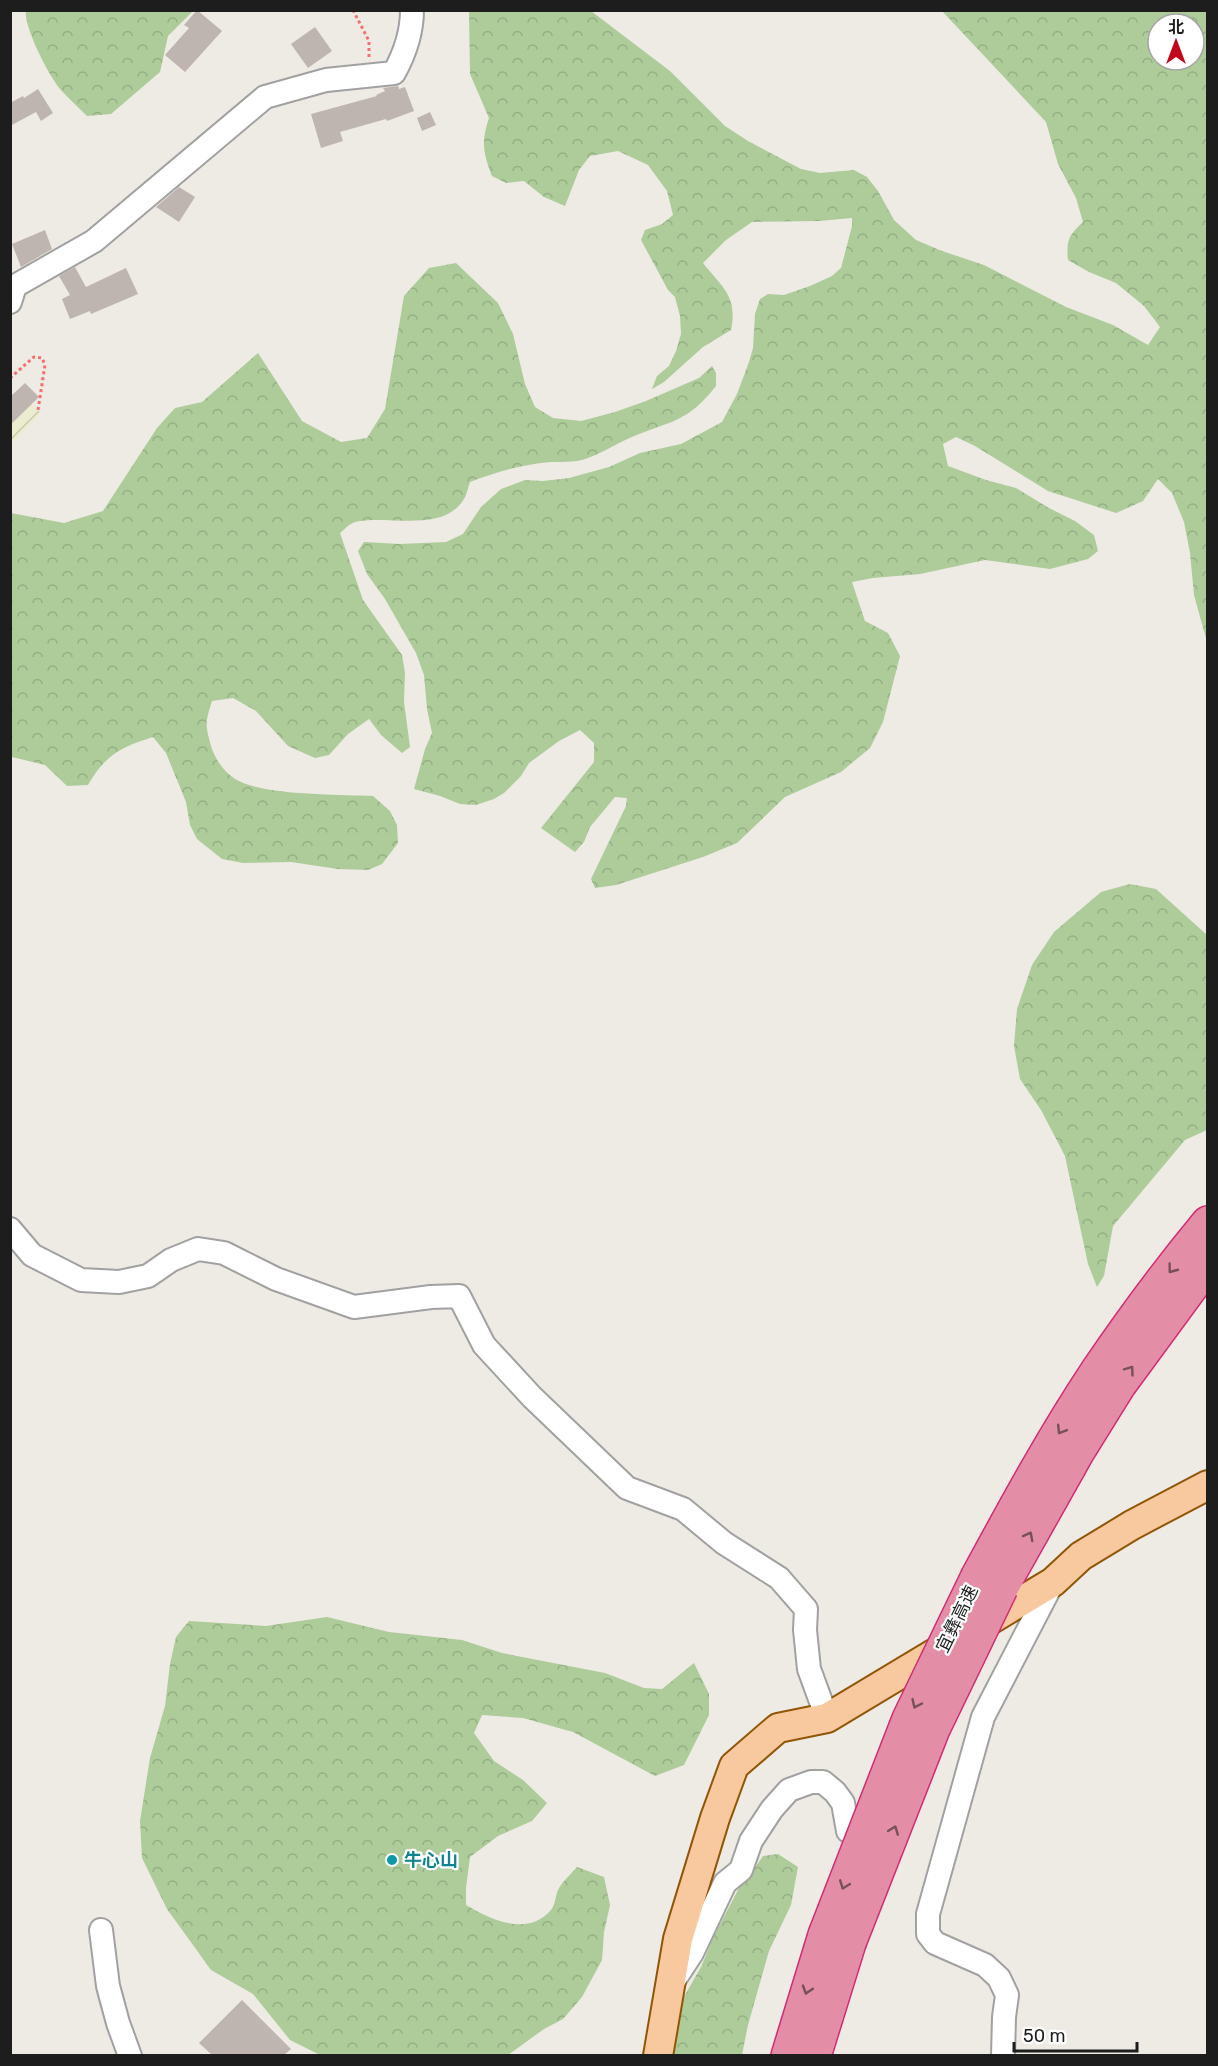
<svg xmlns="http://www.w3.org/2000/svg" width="1218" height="2066" font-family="Rubik,'Noto Sans SC',sans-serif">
<defs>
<pattern id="farmland-furrows" width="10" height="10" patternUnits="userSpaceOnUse" patternTransform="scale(1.5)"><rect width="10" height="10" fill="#ececcf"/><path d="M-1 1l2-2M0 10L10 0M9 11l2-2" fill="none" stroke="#cacab1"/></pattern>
<pattern id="forest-crowns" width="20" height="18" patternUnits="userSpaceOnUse" patternTransform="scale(1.5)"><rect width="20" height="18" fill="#adcc9a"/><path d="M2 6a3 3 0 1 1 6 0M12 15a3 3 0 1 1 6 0" fill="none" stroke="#94af84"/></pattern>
</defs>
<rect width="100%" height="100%" fill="#eeeae4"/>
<path fill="url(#farmland-furrows)" d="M32,404L41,413L11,444V425Z"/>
<path fill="url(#forest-crowns)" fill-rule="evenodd" d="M26,10H193V11L168,36L160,72L111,114L87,116C78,107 68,98 60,89C49,76 23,26 26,10Z
M469,11H591L670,71L725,126L748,141L801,169L820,173L854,170L867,177L878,191L894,220L916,240L942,251L984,265L1066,307L1113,325L1148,345L1160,327L1144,306L1116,283L1089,272L1068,260C1066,240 1069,235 1083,222L1076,198L1058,164L1046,122L942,11H1207V642L1194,595L1190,553L1184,522L1172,493L1158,479L1143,501L1116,513L1048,491L975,446L956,437L943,444L948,466L986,480L1016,488L1049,508L1075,521L1094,535L1098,551L1088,559L1050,569L985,560L920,574L873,578L852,582L865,621L888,633L900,656L883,722L870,748L841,772L785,797L737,843L703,857L616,885L595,888L591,879L626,806L627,798L615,797L590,827L584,842L575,852L541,828L594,762V743L580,730L559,741L529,763L521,776L504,793L494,799L476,805L460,804L440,796L414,789L425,749L432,733L427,709L424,675L416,653L385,599L367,574L358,551L364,542L400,544L446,542L463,534L481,507L501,489L525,480L543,481L569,478L609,467L640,453L681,444L722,422L737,394L749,362L753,348L755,314L760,299L768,294L784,295L810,286L832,276L841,268L852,226V218L819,221L752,222L726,240L703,263C722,287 738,296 731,330L703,347L664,382L652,389L657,376L669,366L676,351L681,334L680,316L675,297L668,290L641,240L645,230L662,224L673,215L667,191L648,165L618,151L590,156L579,170L565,206L544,197L524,181L506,183L492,176C483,153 481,142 489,118L470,74ZM1158,24H1194V60H1158Z
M456,263L498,303L513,334L525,384L535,407L553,418L581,421L615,412L646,401L699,378L712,366L716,373V386C687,423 672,420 632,437C615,444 600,455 582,460C569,463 554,461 541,463C517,466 493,473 470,482C468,487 467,494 464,499C443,534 387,514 355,522C349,524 345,529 340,533L363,600L402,655L405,673L404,702L410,747L402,753L381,735L369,719L348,734L329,755L315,758L288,746L256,711L233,698L212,701C205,724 205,723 211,746C215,759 223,771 235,779C263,796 339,794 373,796L390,811L397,825L398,843L382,864L368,870L338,869L291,862L243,863L222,859L197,839L190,825L186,802L166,753L153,737C121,747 105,755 88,785L67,786L45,765L12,757L10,756L11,513L64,523L103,511L157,428L175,408L202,402L258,353L302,421L341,442L367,438L385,409L404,296L429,268Z
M1130,884L1156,889L1207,935V1130L1185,1140L1113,1226L1104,1276L1097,1287L1088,1264L1065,1156L1041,1110L1020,1079L1014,1046L1017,1009L1032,965L1054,932L1101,892Z
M327,1617L389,1632L462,1640L502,1653L605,1673L644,1688L662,1689L694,1663L709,1694V1715L684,1765L655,1776L573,1732L523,1718L482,1715L474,1733L494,1761L523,1780L547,1803L532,1821L498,1836L470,1857L466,1888V1905C491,1920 528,1937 551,1910C556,1904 555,1895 559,1888C563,1881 571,1874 577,1867L604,1877L610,1905L604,1932L602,1960L582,1997L563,2019L544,2029L508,2055H320L290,2040L253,1994L211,1970L167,1909L142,1858L140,1821L150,1758L165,1706L170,1664L176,1637L189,1621L266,1626Z
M778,1854L798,1867L791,1905L769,1951L748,2025L742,2055L667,2056L678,2007L701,1967L714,1936L740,1886L750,1875L763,1856Z"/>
<path fill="#beb5b0" d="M197,10L222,31L185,72L165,55L189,28L184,25Z
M315,27L332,51L308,68L291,44Z
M398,86L399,89L405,87L414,111L387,121L386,119L340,132L343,141L321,148L311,114L377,96L376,95L385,91L383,88Z
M38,89L53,113L41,121L36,112L10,126V103L23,96L24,98Z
M430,112L436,125L422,131L417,118Z
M179,187L195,197L179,222L156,207Z
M45,230L52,249L21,267L12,244Z
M75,267L86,287L126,268L138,294L91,314L90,311L70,319L62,299L70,295L59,276Z
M25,383L39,397L10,425V397Z
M242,2000L291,2049L284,2055H212L199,2043Z"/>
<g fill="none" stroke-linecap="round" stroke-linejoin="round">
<g stroke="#a1a1a1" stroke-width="26">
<path id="minor" d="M10,302L15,286L94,241L265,97L326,80L394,73C404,55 412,32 412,10
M10,1229L32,1255L81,1280L119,1282L148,1276L171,1260L198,1249L224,1253L276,1279L354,1307L431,1297L459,1296L484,1345L532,1397L627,1488L683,1509L724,1543L779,1578L806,1609L805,1630L809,1669L827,1718
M101,1930L108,1986L118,2023L130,2056
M673,1982L692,1953L725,1883L741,1870L751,1841L772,1809L789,1790L811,1782H823L835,1792L843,1803L848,1831
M1003,2056L1004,2017L1007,1995L999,1978L985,1965L935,1943L928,1934V1914L983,1717L1053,1582"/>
</g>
<g stroke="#915506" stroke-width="32">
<path id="major" d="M658,2056L678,1939L715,1818L734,1766L778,1728L827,1718L1053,1582L1081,1556L1132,1525L1208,1485"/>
</g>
<g stroke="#d22a74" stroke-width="36">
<path id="highway" d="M978,1576C1016,1506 1054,1436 1098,1370C1132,1320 1169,1270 1208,1223
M1001,1588L1078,1451L1119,1385L1208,1264
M788,2056L825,1935
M814,2056L849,1943"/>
</g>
<path stroke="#f46f6e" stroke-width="3" stroke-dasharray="3 3" stroke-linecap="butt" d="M353,10L369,41V57
M10,378L34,357L42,358L45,365L38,410"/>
<use href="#minor" stroke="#fff" stroke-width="22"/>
<use href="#major" stroke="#f8c99f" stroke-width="28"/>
<use href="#highway" stroke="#e38ea6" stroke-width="33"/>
<g stroke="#d22a74" stroke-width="36" stroke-linecap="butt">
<path id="highway-bridge" d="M825,1935L909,1719L978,1576
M849,1943L933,1729L1001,1588"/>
</g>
<use href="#highway-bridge" stroke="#e38ea6" stroke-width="33"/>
</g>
<defs><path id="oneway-chevron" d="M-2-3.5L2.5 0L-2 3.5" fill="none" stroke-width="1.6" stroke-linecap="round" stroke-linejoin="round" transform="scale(1.5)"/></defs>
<g stroke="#76505b">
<use href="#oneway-chevron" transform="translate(1172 1269) rotate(127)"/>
<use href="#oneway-chevron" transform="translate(1130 1370) rotate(-54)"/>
<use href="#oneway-chevron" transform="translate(1061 1430) rotate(122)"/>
<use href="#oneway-chevron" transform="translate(1029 1536) rotate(-62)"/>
<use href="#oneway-chevron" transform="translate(916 1704) rotate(115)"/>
<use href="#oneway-chevron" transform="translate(894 1830) rotate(-69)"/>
<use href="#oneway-chevron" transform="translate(844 1885) rotate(111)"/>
<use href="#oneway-chevron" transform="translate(807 1990) rotate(108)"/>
</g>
<circle fill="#0f9aa8" stroke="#fff" stroke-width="2" cx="392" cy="1860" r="6"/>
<g text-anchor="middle" stroke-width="4.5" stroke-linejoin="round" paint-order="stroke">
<g font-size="18" fill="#1d1d1d" stroke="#fff">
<text transform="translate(957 1619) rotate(-64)" y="6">宜彝高速</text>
</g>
<g font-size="18" font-weight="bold" fill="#0d838f" stroke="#fff" text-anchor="start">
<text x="404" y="1866">牛心山</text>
</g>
</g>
<rect width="1218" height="2066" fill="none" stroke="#1d1d1d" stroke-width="24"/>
<g transform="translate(1176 42)"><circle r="28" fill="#ffffff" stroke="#a5a5a5" stroke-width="1.5"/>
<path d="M0-4.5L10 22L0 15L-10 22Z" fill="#c3071a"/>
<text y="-9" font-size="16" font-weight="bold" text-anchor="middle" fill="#1d1d1d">北</text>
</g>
<path d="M1014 2042v9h123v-9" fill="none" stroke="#1d1d1d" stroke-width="3"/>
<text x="1023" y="2042" font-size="18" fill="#1d1d1d" stroke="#ffffff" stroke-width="4.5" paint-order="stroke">50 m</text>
</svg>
